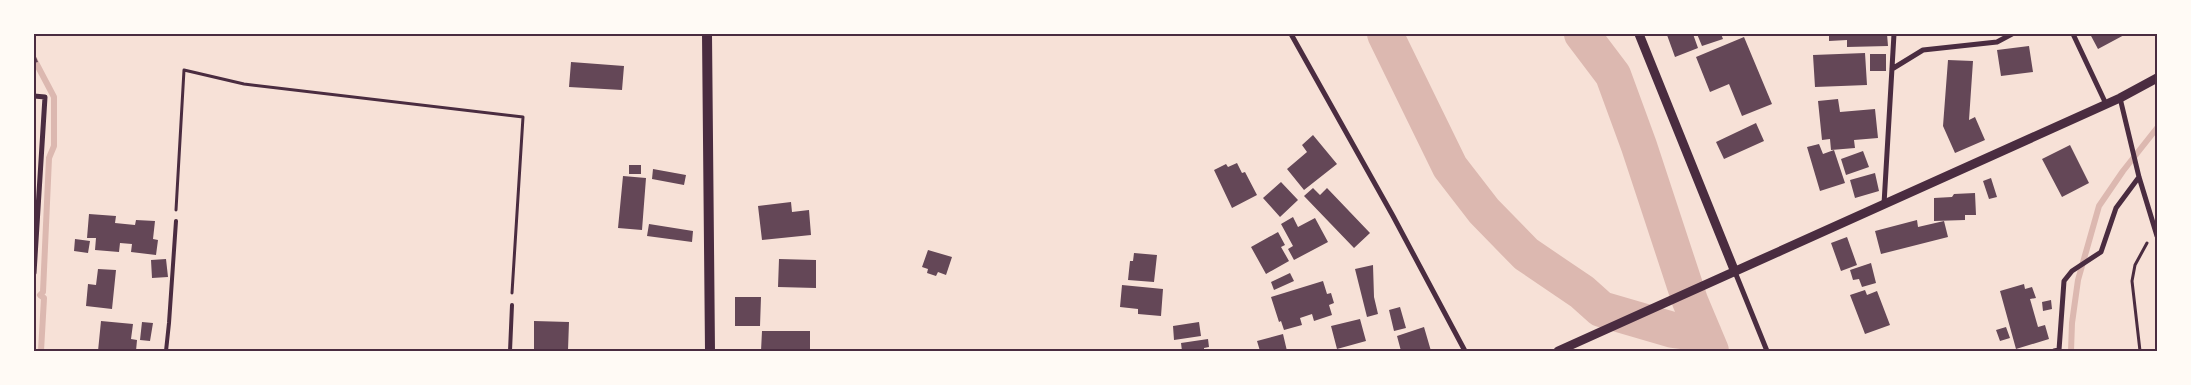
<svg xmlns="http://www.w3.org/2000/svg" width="2191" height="385" font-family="Jost,sans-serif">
<rect width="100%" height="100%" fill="#f7e1d7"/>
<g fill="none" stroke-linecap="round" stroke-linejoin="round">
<path stroke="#dcb8b0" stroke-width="6" d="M34,59L54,97V146L49,158L43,292L40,295L44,298L41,351
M2071,351L2072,323L2078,280L2099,206L2123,171L2157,128"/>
<path stroke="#dcb8b0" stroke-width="36" d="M1385,34L1450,167L1484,211L1526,254L1582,292L1601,309L1673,330L1704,334
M1582,34L1613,75L1639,146L1690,301L1711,351"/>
</g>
<path fill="#644757" d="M1669,34H1693L1698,48L1675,57L1667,35Z
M1697,34H1721L1723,39L1702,46Z
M1829,34H1887L1888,46L1847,47V40L1829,41Z
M2090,34H2126L2098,49Z
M1744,37L1772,104L1742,116L1729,84L1710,92L1696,57Z
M2029,46L2033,72L2001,76L1997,50Z
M34,52L38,62L34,63Z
M1865,53L1867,85L1815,87L1813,55Z
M1870,54H1886V71H1870Z
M1948,60L1973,61L1969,120L1975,117L1985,140L1955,153L1943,126Z
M571,62L624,66L622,90L569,87Z
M1838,99L1840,112L1875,109L1878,138L1854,140L1855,148L1831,150L1830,139L1822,140L1818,101Z
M1756,123L1764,141L1724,159L1716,142Z
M1313,135L1337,164L1304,190L1287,169L1307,152L1302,145Z
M1819,144L1823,154L1834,150L1845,183L1820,191L1807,147Z
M2070,145L2089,183L2062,197L2042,159Z
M1863,151L1869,167L1846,175L1841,159Z
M1237,163L1242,173L1245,172L1257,195L1232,208L1214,170L1226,164L1228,167Z
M629,165H641V174H629Z
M653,169L686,175L684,185L652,179Z
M1875,173L1879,191L1855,198L1850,180Z
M623,176L646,178L642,230L618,228Z
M1991,178L1997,197L1989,199L1983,181Z
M1281,182L1298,200L1280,217L1263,198Z
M1313,188L1320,195L1327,188L1370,233L1354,248L1304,196Z
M1975,193L1976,215H1965V220L1934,221V198L1952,197L1954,194Z
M791,202L792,212L809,210L811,235L762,240L758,206Z
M89,214L116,216L115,223L135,225L136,220L155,221L153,239L158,240L156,255L131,252L132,244L120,243L119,252L95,250L96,238H87Z
M1293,217L1298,227L1315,218L1328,242L1294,260L1288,249L1293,246L1281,224Z
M1917,220L1918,227L1944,221L1948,237L1881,254L1875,231Z
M649,224L693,231L692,242L647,236Z
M1278,232L1285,245L1281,247L1289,261L1266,274L1251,247Z
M1847,237L1857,265L1841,271L1831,243Z
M75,239L90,241L88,253L74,251Z
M928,250L952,257L946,275L938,272L936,276L927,273L928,269L922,267Z
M1134,253L1157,255L1154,282L1128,280L1130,261H1133Z
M166,259L168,277L152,278L151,260Z
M779,259L816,260V288L778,287Z
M1871,263L1876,283L1862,287L1859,279L1853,280L1850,270Z
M1373,265L1374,297L1378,314L1367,317L1355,269Z
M98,269L116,270L112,309L86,306L88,284L96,285Z
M1290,273L1294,281L1274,290L1271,282Z
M1323,281L1327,294L1331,293L1334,303L1329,305L1332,315L1314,321L1312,314L1300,318L1302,325L1284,330L1281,321L1279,322L1271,297Z
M2024,284L2025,289L2032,287L2036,298L2030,299L2038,327L2045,325L2049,339L2016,349L2000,291Z
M1122,285L1163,289L1161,316L1138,314V309L1120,307Z
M1865,290L1867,295L1877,291L1890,325L1865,334L1850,295Z
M735,297H761L760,326H735Z
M2051,300L2052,309L2043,311L2042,302Z
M1400,307L1406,328L1394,331L1389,310Z
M1360,319L1366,341L1337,349L1331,326Z
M101,321L133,324L131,339L137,340L136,351H98Z
M534,321L569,322L568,350L534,349Z
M142,322L153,323L150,341L140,340Z
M1199,322L1201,336L1174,340L1173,326Z
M1424,327L1431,351H1401L1397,336Z
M2006,327L2010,338L2000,341L1996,330Z
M762,331H810V351H761Z
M1283,334L1287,351H1260L1257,341Z
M1208,339L1209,347L1204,348V351H1182L1181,343Z"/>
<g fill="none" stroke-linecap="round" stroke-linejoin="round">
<path stroke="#4a2c40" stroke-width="3" d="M176,210L184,70L244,84L523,117L512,293
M2140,351L2132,281L2135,265L2147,243"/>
<path stroke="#4a2c40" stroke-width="4" d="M166,351L169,323L176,221
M510,351L512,305"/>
<path stroke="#4a2c40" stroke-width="5" d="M1291,34L1393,216L1465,351
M2073,34L2106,104
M1892,69L1923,50L1997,42L2012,34
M34,96L45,97L34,273
M2120,98L2139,177L2157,236
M1884,204L1894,34
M1735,272L1767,351
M2054,351L2059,350L2064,281L2072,271L2101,252L2116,208L2139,177"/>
<path stroke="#4a2c40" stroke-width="9" d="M1639,34L1735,272
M1558,351L2120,98L2157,78"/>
<path stroke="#4a2c40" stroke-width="10" d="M707,34L710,351"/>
</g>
<rect width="2191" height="385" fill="none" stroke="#fffaf5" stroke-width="70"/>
<rect x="35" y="35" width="2121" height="315" fill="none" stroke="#4a2c40" stroke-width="2"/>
</svg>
